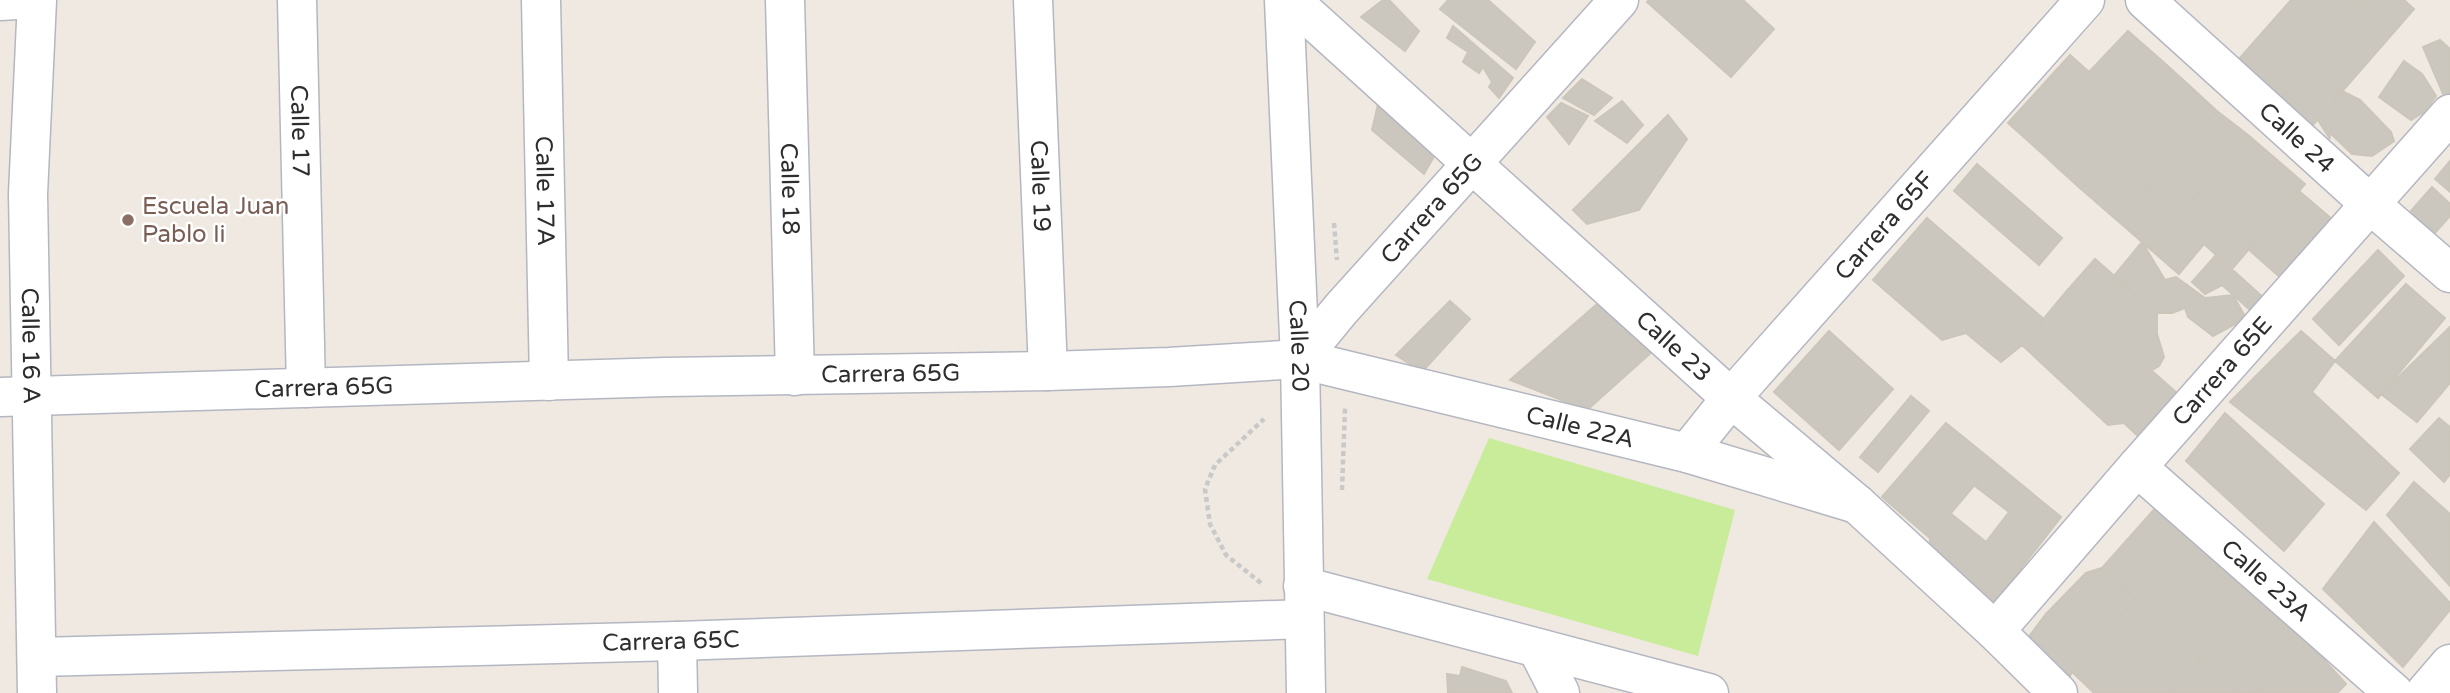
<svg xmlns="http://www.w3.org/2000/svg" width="2450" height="693" font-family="'Varela Round',sans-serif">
<rect width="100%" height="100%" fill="#efe9e1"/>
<path fill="#c9ec9a" d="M1489,438L1735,510L1698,656L1427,579Z"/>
<path fill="#cbc7bf" stroke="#cbc5ba" stroke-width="2" d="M1383,0H1389L1419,31L1405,51L1361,17Z
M1448,0H1488L1535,42L1516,69L1440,9Z
M1649,0H1743L1774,29L1731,77L1647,2Z
M2291,0H2323L2256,75L2239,59Z
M2323,0H2368L2281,99L2256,75Z
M2368,0H2404L2414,9L2312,126L2281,99Z
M1453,26L1513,78L1499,98L1489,87L1492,82L1483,67L1479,73L1463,62L1468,52L1447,38Z
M2128,31L2144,45L2045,156L2008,123L2070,55L2089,72Z
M2440,40L2450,49V99L2447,103L2423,47Z
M2144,45L2160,59L2061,171L2045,156Z
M2160,59L2180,77L2081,189L2061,171Z
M2404,61L2422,74L2436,96L2424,112L2411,120L2379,97Z
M2180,77L2217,111L2118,221L2081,189Z
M1582,79L1612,98L1594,115L1563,98Z
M2344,92L2360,100L2329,132L2330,139L2318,120Z
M1379,100L1436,153L1424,174L1372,130Z
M2360,100L2391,132L2394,141L2372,156L2352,154L2329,132Z
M1622,101L1643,125L1627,143L1595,121Z
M1561,103L1588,116L1569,144L1547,117Z
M2217,111L2248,135L2150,249L2118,221Z
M1668,115L1687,139L1639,210L1587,224L1573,210Z
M2248,135L2305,184L2232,269L2204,244L2179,274L2150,249Z
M2450,161V192L2435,179Z
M1977,164L2062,238L2039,265L1954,191Z
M2432,187L2450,204V216L2434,234L2411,211Z
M2299,191L2332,219L2281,278L2248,249Z
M1927,218L2045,320L2022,345L2001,362L1966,333L1942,340L1873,280Z
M2142,242L2165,280L2176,277L2205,298L2233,295L2246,318L2213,336L2188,317L2185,308L2172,313H2157L2113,277Z
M2378,250L2404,276L2339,345L2313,319Z
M2216,255L2265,299L2257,316L2222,285L2205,294L2192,282Z
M2095,259L2157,313V334L2164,357L2159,366L2152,370L2065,293Z
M2406,284L2445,318L2378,398L2335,361Z
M2065,293L2178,394L2139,437L2124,423L2108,425L2022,345Z
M1604,298L1653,351L1587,410L1510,380Z
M1450,301L1470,319L1422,372L1396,355Z
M2450,327V383L2417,422L2381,394Z
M1829,331L1893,389L1839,450L1774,392Z
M2301,331L2335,361L2312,392L2399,473L2366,510L2230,402Z
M1911,396L1929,411L1878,472L1860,457Z
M2225,413L2324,504L2284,551L2186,461Z
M2439,418L2450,427V474L2444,482L2410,449Z
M1946,423L1994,462L1930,538L1882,497Z
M1994,462L2061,517L1991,607L1929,556L1930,538L1950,513L1986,542L2009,512L1975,486Z
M2414,482L2450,514V586L2387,515Z
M2159,504L2213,553L2155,616L2102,568Z
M2374,522L2450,603V610L2403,667L2323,589Z
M2213,553L2257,595L2201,659L2155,616Z
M2102,568L2135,599L2072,672L2065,686L2018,651L2046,614L2086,573Z
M2257,595L2308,642L2253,693H2238L2201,659Z
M2135,599L2155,616L2090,689L2072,672Z
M2155,616L2201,659L2169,693H2094L2090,689Z
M2308,642L2346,684L2337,693H2253Z
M2201,659L2238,693H2169Z
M1462,667L1506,681L1512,693H1448L1447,674L1460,676Z"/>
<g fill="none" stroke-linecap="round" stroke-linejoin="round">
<g stroke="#b4b7c1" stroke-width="41">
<g id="street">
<path id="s1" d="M37,0L28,194L37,693"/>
<path id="s2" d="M297,0L306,388"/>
<path id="s3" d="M541,0L549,381"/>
<path id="s4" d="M785,0L795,376"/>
<path id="s5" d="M1033,0L1048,371"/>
<path id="s6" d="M1291,0L1731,398L1857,504L1995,631L2058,693"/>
<path id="s7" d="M2145,0L2370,204L2450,273"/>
<path d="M0,1L17,0"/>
<path id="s8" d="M1300,359L1341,309L1619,0"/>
<path id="s9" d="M0,397L666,377L1048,371L1169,367L1300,359L1687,453L1857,504"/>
<path id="s10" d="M1687,453L1731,398L2085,0"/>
<path id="s11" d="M2137,467L2394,693"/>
<path id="s12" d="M1995,631L2137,467L2450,114"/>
<path d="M677,641L678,693"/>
<path d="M1537,648L1560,693"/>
<path id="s13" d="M37,657L677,641L1304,619"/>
<path d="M2425,693L2450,664"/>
</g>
</g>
<g stroke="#b4b7c1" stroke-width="41">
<g id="secondary">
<path id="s14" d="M1284,0L1300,359L1306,693"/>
<path d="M1303,586L1709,693"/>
</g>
</g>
<path stroke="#c9c9c9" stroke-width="4.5" stroke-dasharray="5 3.5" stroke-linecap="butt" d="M1334,223L1337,260
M1342,490L1345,408
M1261,583L1226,555L1210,524L1205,489L1215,465L1264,419"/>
<use href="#street" stroke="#fff" stroke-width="38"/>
<use href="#secondary" stroke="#fff" stroke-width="38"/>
</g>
<circle fill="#8d6e63" stroke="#fff" stroke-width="2.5" cx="128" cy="220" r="7"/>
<g text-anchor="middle" stroke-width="5" stroke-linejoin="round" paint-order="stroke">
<g font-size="24" fill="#2e2e2e" stroke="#fff">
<text dy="8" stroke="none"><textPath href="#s2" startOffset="131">Calle 17</textPath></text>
<text dy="8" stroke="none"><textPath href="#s7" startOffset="205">Calle 24</textPath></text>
<text dy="8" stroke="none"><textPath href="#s5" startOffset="186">Calle 19</textPath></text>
<text dy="8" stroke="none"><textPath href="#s4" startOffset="189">Calle 18</textPath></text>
<text dy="8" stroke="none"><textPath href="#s3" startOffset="191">Calle 17A</textPath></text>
<text dy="8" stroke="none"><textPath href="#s8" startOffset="200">Carrera 65G</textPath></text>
<text dy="8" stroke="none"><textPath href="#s10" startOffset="301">Carrera 65F</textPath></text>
<text dy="8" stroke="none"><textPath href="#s1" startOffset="346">Calle 16 A</textPath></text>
<text dy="8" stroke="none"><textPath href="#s14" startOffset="346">Calle 20</textPath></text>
<text dy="8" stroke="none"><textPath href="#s6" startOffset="516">Calle 23</textPath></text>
<text dy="8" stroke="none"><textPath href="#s12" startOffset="345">Carrera 65E</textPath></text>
<text dy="8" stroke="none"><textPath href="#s9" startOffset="891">Carrera 65G</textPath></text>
<text dy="8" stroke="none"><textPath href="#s9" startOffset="324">Carrera 65G</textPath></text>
<text dy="8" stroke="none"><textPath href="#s9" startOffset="1589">Calle 22A</textPath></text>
<text dy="8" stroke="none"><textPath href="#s11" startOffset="172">Calle 23A</textPath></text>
<text dy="8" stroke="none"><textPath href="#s13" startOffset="634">Carrera 65C</textPath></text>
</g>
<g font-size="24" fill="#785e54" stroke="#fff" text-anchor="start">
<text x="142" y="214">Escuela Juan<tspan x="142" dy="28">Pablo Ii</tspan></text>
</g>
</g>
</svg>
